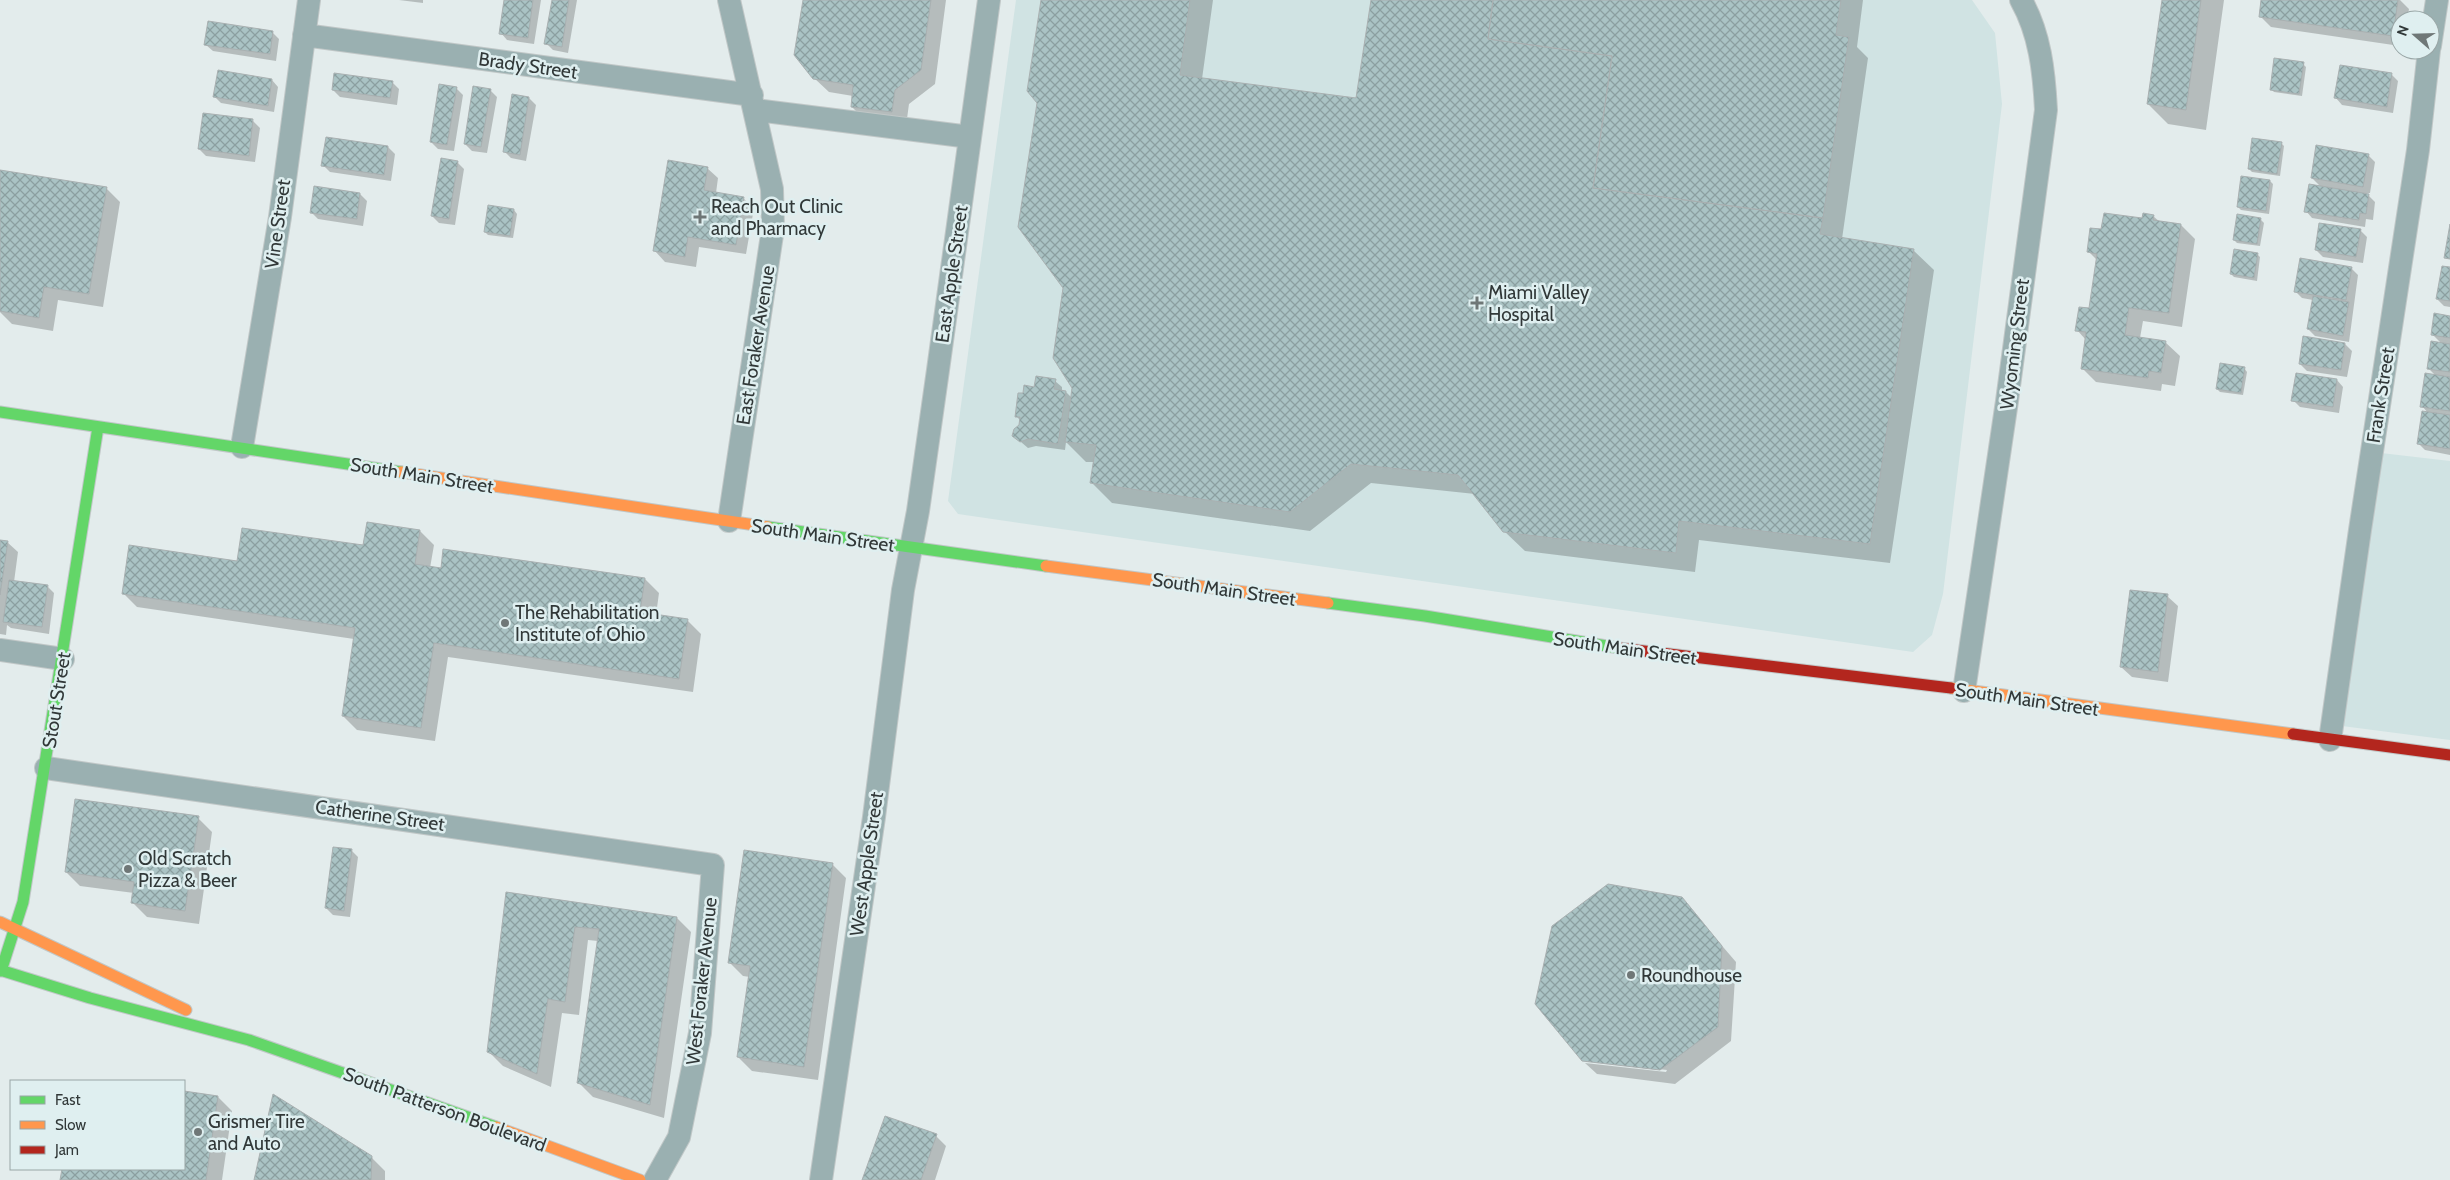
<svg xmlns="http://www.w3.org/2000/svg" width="2450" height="1180" font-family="Cabin,sans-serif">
<defs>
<pattern id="building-cross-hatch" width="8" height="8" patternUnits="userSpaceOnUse" patternTransform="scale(1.25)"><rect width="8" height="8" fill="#aac3c4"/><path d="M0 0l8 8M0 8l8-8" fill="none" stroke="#8b9fa0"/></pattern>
</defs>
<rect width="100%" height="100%" fill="#e3ecec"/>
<path fill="#d0e3e3" d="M1016,0H1972L1995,33L2002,104L1943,594L1932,635L1913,652L958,514L948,501Z
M2381,453L2450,461V740L2342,726Z"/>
<path fill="#0003" d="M399,0H423V3Z
M505,0H541L534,44L507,40L501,33Z
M553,0H577L568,53L553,50L546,43Z
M805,0H946L935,84L909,104L906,126L866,121L852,107L853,96L829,92L814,78Z
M1042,0H1213L1202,79L1357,100L1372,0H1863L1857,47L1868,58L1842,239L1913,250L1934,270L1890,563L1699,540L1695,572L1525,551L1504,531L1475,494L1371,483L1310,531L1112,503L1092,483L1094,462H1086L1066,442L1065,450L1036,446L1028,448L1014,436L1020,425L1021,421L1016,416L1035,388L1055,381L1062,387V391L1066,392L1072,398L1074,388L1064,288L1038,102Z
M2163,0H2224L2206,130L2168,124L2148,104Z
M2263,0H2400L2409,9L2407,20H2400V46L2271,27L2260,16Z
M272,32L279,39L276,61L213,51L206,45Z
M2303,64L2306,67L2302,96L2274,92L2271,89Z
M2391,74L2398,81L2393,113L2342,105L2336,98Z
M272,80L278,87L274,112L221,103L214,96Z
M392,82L399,89L397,105L340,97L333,90Z
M456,88L463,95L454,151L438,149L431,142Z
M490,90L497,97L487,153L472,151L465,144Z
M529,98L536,105L526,161L511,158L504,151Z
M204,114L253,121L260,128L255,162L206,156L199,149Z
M2281,143L2284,146L2280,176L2252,172L2249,169Z
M388,147L395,154L391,181L330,172L323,165Z
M2368,155L2375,162L2370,193H2366L2375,202L2373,220L2366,219L2365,227L2312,218L2306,211L2322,188L2312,178Z
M457,162L464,169L455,225L439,223L432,216Z
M707,168L718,178L716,193L743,198L754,208L746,254L699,247L696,267L665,262L655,251Z
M0,171L106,188L120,202L103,307L58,300L53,331L12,324L0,312Z
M2270,181L2273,184L2269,214L2241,210L2238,207Z
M360,194L367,201L363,226L318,219L311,212Z
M514,210L517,214L513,238L488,235L485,232Z
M2153,216L2160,222L2181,225L2195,239L2182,327L2143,321L2140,338L2165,342L2180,356L2175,386L2162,384L2161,391L2096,382L2082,368L2086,340L2077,330L2090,309L2097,260L2089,252L2102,231Z
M2260,219L2264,223L2260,246L2237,243L2234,240Z
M2360,230L2367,237L2363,263L2323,257L2316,250Z
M2257,254L2260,257L2257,281L2234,277L2231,274Z
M2351,268L2358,275L2349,342L2315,336L2308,329L2313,300L2302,298L2295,291Z
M2450,268V307L2444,306L2437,299Z
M2450,317V455L2425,450L2418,443L2428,413L2422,406L2436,376L2428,368L2442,344L2432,334Z
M2345,344L2352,351L2347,377L2307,371L2300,364Z
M2244,368L2247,372L2243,395L2220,392L2217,389Z
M2337,380L2343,387L2339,413L2300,407L2293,400Z
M420,531L434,545L430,568L442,570L445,550L645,579L659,593L656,615L687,620L701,634L693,692L448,657L435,741L357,730L343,716L354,639L137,607L123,593L238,563L364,546Z
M0,541L7,542L18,552L14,582L47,586L54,593L49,634L11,628L7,625L6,635L0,634Z
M2167,596L2178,606L2168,682L2132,677L2121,667Z
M198,818L212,832L199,924L147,917L133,903L134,893L80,886L66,872Z
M351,850L358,857L350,917L333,915L326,908Z
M832,864L846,878L818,1080L752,1071L738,1057L750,977L743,976L729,962Z
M507,893L677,918L691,932L664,1118L593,1097L578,1082L598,941L588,940L579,1015L562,1013L551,1087L503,1066L488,1051Z
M1681,898L1736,962L1731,1041L1675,1084L1597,1074L1585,1063L1666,1072L1667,1070L1584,1060Z
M184,1093L218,1097L232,1111L222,1180H62L63,1169H184Z
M936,1136L946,1146L935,1180H864Z
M371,1157L385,1171V1180H255Z"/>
<path fill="url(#building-cross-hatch)" stroke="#a9b0b1" d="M504,0H533L528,38L499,34Z
M552,0H569L562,47L544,44Z
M803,0H931L921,70L895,90L892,112L851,107L853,85L813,79L794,55Z
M1041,0H1190L1180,75L1356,98L1371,0H1493L1488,39L1612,56L1593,188L1823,218L1820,234L1914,249L1870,544L1679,521L1676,553L1503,532L1458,475L1351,464L1290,512L1090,483L1096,445L1065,442L1072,388L1053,358L1063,288L1018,227L1037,103L1027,91Z
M1493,0H1841L1836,35L1849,37L1823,218L1593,188L1612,56L1488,39Z
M2162,0H2201L2186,110L2147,104Z
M2261,0H2398L2393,36L2259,17Z
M208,21L273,31L270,54L204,45Z
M2274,58L2304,62L2299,94L2270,90Z
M2340,65L2392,73L2387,107L2334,98Z
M218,70L272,79L268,106L213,97Z
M334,73L393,81L390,98L332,90Z
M439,84L457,87L447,145L430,142Z
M473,86L491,89L481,147L464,144Z
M512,94L529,97L520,155L503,152Z
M203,113L253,119L249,156L198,149Z
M326,137L388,146L384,175L321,166Z
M2252,138L2282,142L2277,174L2248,169Z
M2316,145L2369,154L2363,187L2311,178Z
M441,158L458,161L449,219L431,216Z
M668,160L708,167L704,190L744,197L736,245L688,237L685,257L653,251Z
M0,170L107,187L89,294L44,287L39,318L0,311Z
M2241,176L2270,180L2266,211L2237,207Z
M2309,184L2369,194L2366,214L2360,213L2359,220L2304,212Z
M314,186L360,193L357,219L310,213Z
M488,205L514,209L510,236L484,232Z
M2104,213L2142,218L2143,213L2154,215L2153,220L2181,224L2169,313L2129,308L2125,335L2166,341L2161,373L2149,371L2148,378L2081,369L2086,332L2075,331L2079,307L2089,308L2097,254L2087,252L2090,228L2101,229Z
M2237,214L2261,218L2257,244L2233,240Z
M2319,223L2361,229L2356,257L2315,250Z
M2450,224V259L2444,258Z
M2234,249L2258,253L2254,278L2230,274Z
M2300,258L2352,267L2346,300L2294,292Z
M2442,266L2450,267V301L2436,299Z
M2313,296L2349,302L2343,336L2307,329Z
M2434,313L2450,316V338L2431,335Z
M2303,336L2345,343L2341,370L2299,364Z
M2431,341L2450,344V372L2427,369Z
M2220,363L2245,367L2241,393L2216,389Z
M2296,373L2337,379L2333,407L2291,401Z
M2425,373L2450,377V411L2420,407Z
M1036,376L1056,379L1054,389L1066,391L1058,444L1028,439L1020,442L1012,436L1014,429L1019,425L1020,417H1015L1018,393H1023L1024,385L1034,387Z
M2422,411L2450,415V449L2417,444Z
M367,522L420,530L415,564L441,568L443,549L645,578L640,612L688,619L679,679L434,643L421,728L342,716L355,628L122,594L129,545L237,561L242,528L363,545Z
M0,540L8,541L0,595Z
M9,580L48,585L42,627L3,622Z
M2130,590L2168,594L2158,672L2120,667Z
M75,799L199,816L185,911L131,903L134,882L65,872Z
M333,847L352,849L344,911L325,908Z
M744,850L833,863L804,1067L737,1057L750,966L728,963Z
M1608,884L1682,897L1722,946L1718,1027L1660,1070L1582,1061L1535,1004L1552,926Z
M506,892L677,917L650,1105L577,1083L599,929L575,927L565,1002L548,999L537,1074L487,1052Z
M184,1091L218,1096L206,1180H60L62,1169H184Z
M273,1094L372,1156L371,1180H254Z
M885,1116L937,1134L921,1180H862Z"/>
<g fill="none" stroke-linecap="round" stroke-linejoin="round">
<g stroke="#c0c7c7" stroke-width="24">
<path id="street" d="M304,35L752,95
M2430,46L2437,0
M756,110L970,137
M242,447L280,217L309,0
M729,521L773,228L772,189L729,0
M0,650L63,659
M1964,691L2007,401L2046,110C2044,71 2040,34 2021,0
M2330,740L2360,530L2418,150L2429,50
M46,768L713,865L700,1033L679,1137L655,1180
M821,1180L874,817L903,590L918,511L938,370L989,0"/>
</g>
<g stroke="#c0c7c7" stroke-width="13">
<path id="fast" d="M0,412L401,472
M768,527L1046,566
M1328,603L1425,616L1619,648
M0,970L90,998L249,1040L496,1127
M1,971L23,902L98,427"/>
</g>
<g stroke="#c0c7c7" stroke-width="13">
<path id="slow" d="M401,472L768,527
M1046,566L1328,603
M1951,688L2293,734
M0,922L186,1010
M496,1127L640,1180"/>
</g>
<g stroke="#c0c7c7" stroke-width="13">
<path id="jam" d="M1619,648L1951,688
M2293,734L2450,755"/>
</g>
<use href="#street" stroke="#9ab0b1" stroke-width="22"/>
<use href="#fast" stroke="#63d668" stroke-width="11"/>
<use href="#slow" stroke="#ff974d" stroke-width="11"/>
<use href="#jam" stroke="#b3261e" stroke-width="11"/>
</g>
<g fill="#6f7777" stroke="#dfeff0" stroke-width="2">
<path d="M697.5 209.5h5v5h5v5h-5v5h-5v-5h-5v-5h5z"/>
<path d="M1474.5 295.5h5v5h5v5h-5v5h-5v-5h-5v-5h5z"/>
<circle cx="505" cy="623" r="5"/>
<circle cx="128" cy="869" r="5"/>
<circle cx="1631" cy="975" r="5"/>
<circle cx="198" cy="1132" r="5"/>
</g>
<g text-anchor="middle" stroke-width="5" stroke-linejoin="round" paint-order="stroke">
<g font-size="19" fill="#313838" stroke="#dfeff0">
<text transform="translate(528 65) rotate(8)" y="7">Brady Street</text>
<text transform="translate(277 224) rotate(-82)" y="7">Vine Street</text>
<text transform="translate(951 274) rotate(-82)" y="7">East Apple Street</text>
<text transform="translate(2014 344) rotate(-83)" y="7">Wyoming Street</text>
<text transform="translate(755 345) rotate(-81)" y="7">East Foraker Avenue</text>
<text transform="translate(2380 395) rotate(-81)" y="7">Frank Street</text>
<text transform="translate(422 475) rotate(9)" y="7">South Main Street</text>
<text transform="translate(823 535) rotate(8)" y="7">South Main Street</text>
<text transform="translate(1224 589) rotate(8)" y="7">South Main Street</text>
<text transform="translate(1625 648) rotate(8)" y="7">South Main Street</text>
<text transform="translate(2027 699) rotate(8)" y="7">South Main Street</text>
<text transform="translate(56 700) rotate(-81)" y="7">Stout Street</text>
<text transform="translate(380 815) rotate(8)" y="7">Catherine Street</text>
<text transform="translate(866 864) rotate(-82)" y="7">West Apple Street</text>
<text transform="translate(701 981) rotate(-84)" y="7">West Foraker Avenue</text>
<text transform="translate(445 1109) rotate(20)" y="7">South Patterson Boulevard</text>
</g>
<g font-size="19" fill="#313838" stroke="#dfeff0" text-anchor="start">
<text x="711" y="213">Reach Out Clinic<tspan x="711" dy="22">and Pharmacy</tspan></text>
<text x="1488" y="299">Miami Valley<tspan x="1488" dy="22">Hospital</tspan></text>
<text x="515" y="619">The Rehabilitation<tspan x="515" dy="22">Institute of Ohio</tspan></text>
<text x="138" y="865">Old Scratch<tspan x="138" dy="22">Pizza &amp; Beer</tspan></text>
<text x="1641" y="982">Roundhouse</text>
<text x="208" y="1128">Grismer Tire<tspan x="208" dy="22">and Auto</tspan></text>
</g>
</g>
<rect x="10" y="1080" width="175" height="90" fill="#dfeff0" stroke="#99a6a6"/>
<rect x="20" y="1096" width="25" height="8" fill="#63d668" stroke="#99a6a6"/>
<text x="55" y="1105" font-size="15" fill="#313838">Fast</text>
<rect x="20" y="1121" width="25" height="8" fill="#ff974d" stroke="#99a6a6"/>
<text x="55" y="1130" font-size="15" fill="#313838">Slow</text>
<rect x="20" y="1146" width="25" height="8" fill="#b3261e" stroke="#99a6a6"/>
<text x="55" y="1155" font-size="15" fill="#313838">Jam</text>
<g transform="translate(2415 35) rotate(290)"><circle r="24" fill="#dfeff0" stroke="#99a6a6"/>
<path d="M0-4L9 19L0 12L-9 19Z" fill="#6f7777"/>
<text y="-8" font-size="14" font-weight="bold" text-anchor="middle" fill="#313838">N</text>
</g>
</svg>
